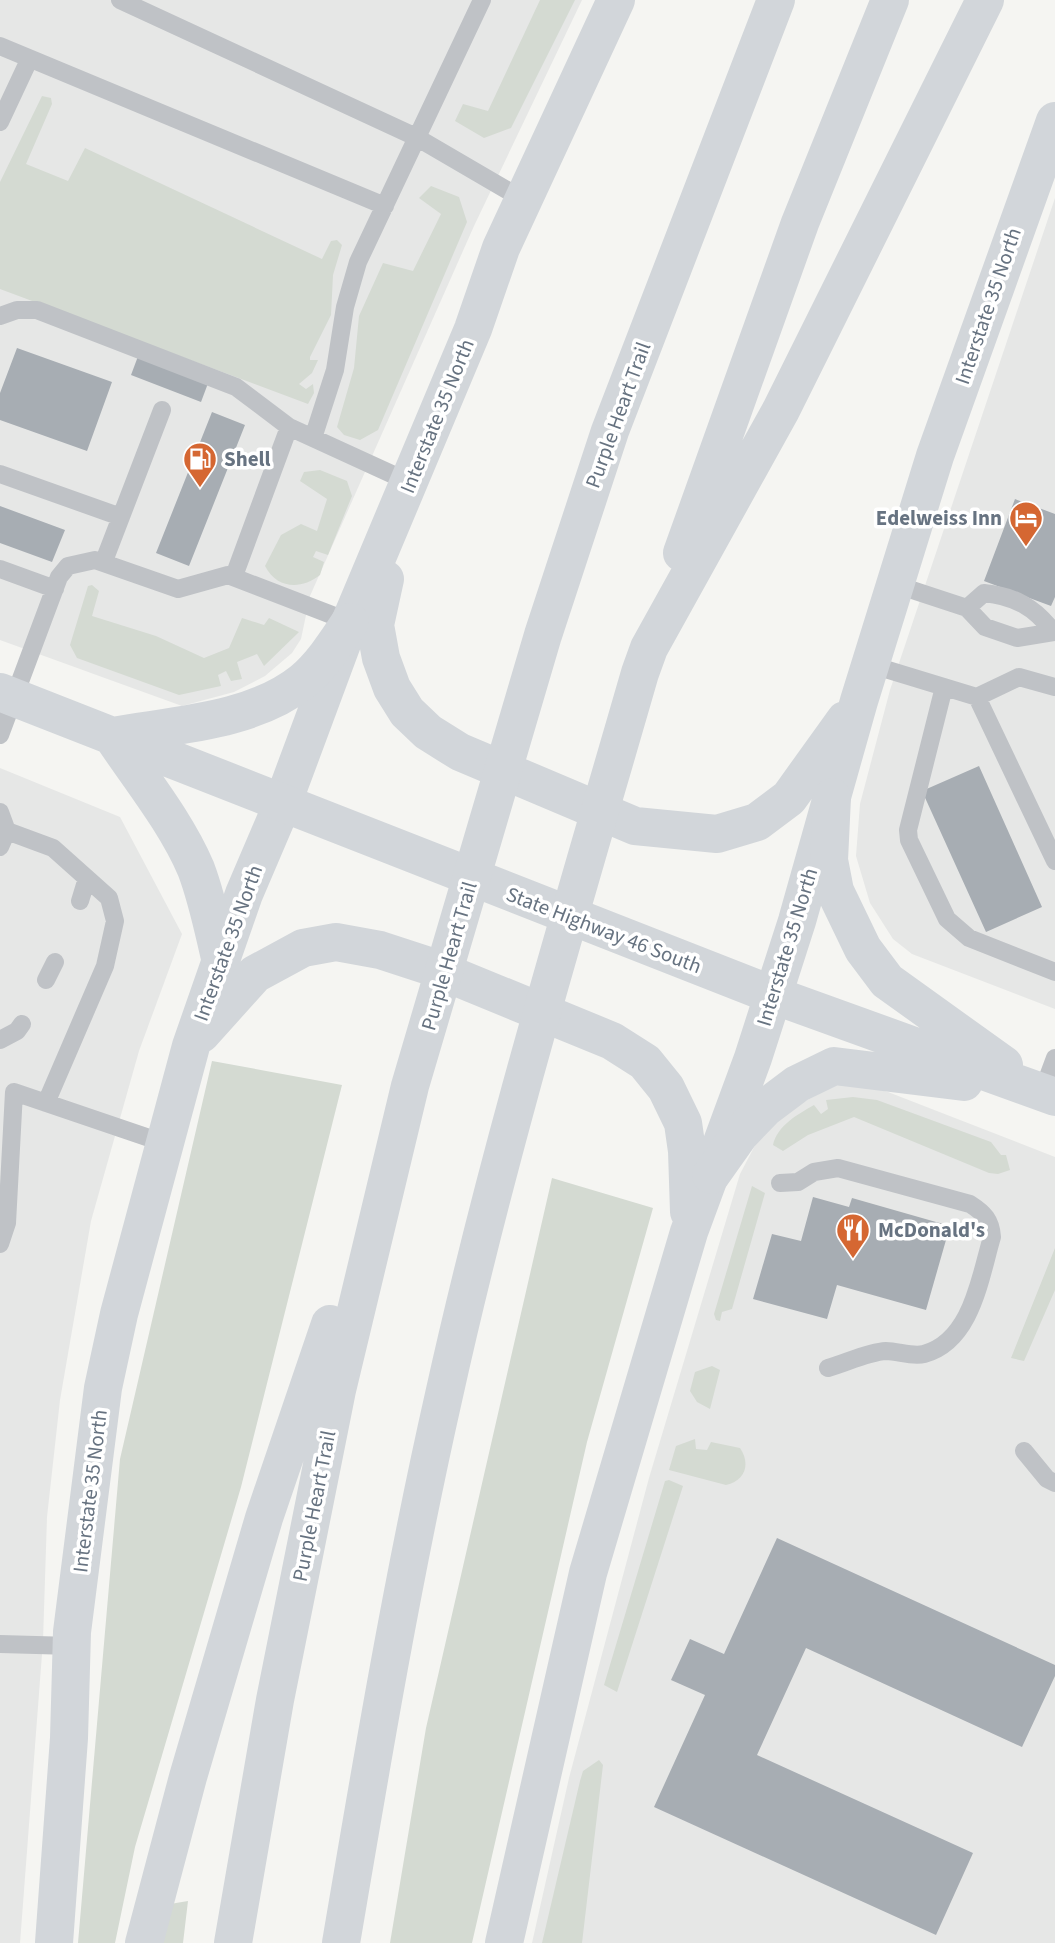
<svg xmlns="http://www.w3.org/2000/svg" width="1055" height="1943" font-family="'Source Sans 3',sans-serif">
<rect width="100%" height="100%" fill="#f5f5f2"/>
<path fill="#e6e7e6" d="M0,0H582L474,226L310,596L301,639L292,653L265,676L234,692L182,706L0,640Z
M1055,198V1009L912,954L893,939L870,903L856,856L860,804L890,690Z
M0,768L120,817L182,934L139,1051L91,1221L60,1400L47,1517L43,1641L20,1943H0Z
M837,1084L863,1085L888,1092L1055,1157V1943H532L569,1778L649,1478L740,1174L762,1132L774,1118Z"/>
<path fill="#d4dad2" d="M540,0H575L511,128L484,138L455,121L463,104L488,111Z
M42,96L51,98L52,104L26,164L68,181L85,148L322,259L331,241L337,240L342,245L333,275L331,315L310,357V360H318L312,373L299,384L306,389L313,384L314,393L308,404L0,289V182Z
M431,186L459,197L467,222L378,430L360,440L344,435L337,427L354,368L359,316L383,263L413,271L441,214L419,198Z
M320,470L347,481L352,496L328,555L316,551L313,557L324,562L320,575C301,590 277,589 265,566L281,535L301,524L317,531L327,499L300,481L304,472Z
M92,585L99,591L92,616L156,636L204,658L229,648L242,618L264,625L269,618L299,632L264,666L257,654L237,662L242,679L231,681L226,671L218,675L221,686L179,695L77,658L70,645L88,586Z
M212,1061L342,1085L241,1487L135,1847L115,1943H78L120,1459Z
M853,1097L877,1100L991,1142L1001,1155H1006L1010,1170L998,1174L989,1173L854,1117L808,1135L783,1151L773,1145C777,1126 798,1114 814,1105L821,1114L828,1109L826,1100Z
M552,1178L653,1208L587,1442L472,1943H390L426,1728Z
M752,1186L765,1193L732,1309L722,1312L720,1321L716,1320L714,1314Z
M1055,1248V1290L1024,1361L1011,1358Z
M712,1366L720,1370L710,1409L697,1402L690,1391L695,1372Z
M695,1439L696,1449L707,1450L711,1442L740,1448C751,1464 745,1481 726,1485L669,1470L676,1446Z
M669,1480L683,1486L617,1692L604,1685L665,1481Z
M599,1760L603,1765L582,1943H542L580,1781L583,1771Z
M188,1901L183,1943H161L170,1904Z"/>
<path fill="#a7adb3" d="M17,348L112,382L87,451L0,420V393Z
M140,351L210,378L201,402L131,375Z
M212,412L245,425L189,566L156,553Z
M1015,499L1055,514V597L1051,606L984,581Z
M0,506L65,530L52,562L0,543Z
M979,766L1042,907L986,932L922,791Z
M813,1197L849,1207L852,1198L950,1226L926,1310L837,1285L827,1319L753,1299L772,1234L801,1241Z
M777,1538L1055,1665V1676L1022,1747L806,1648L757,1755L973,1853L936,1935L654,1807L705,1695L671,1680L690,1639L724,1654Z"/>
<g fill="none" stroke-linecap="round" stroke-linejoin="round">
<path stroke="#bfc2c6" stroke-width="18" d="M120,0L416,137L524,200
M0,46L385,206
M0,122L29,60
M0,316L17,310H37L236,387L289,427L409,482
M313,438L335,370L345,307L358,262L482,0
M0,474L121,517
M104,561L162,410
M0,569L55,589
M234,576L289,427
M897,585L967,608L985,627L1017,638L1055,632
M967,608L984,593C1014,596 1035,607 1053,632
M872,665L977,697L1019,677L1055,687
M944,687L908,830L909,840L947,919L969,938L1055,972
M977,697L1055,861
M0,735L59,577L68,566L95,560L178,589L228,575L350,622
M0,812L7,831L0,847
M7,831L53,848L109,898L115,921L105,966L46,1103
M80,901L87,878
M46,980L55,962
M0,1040L17,1031L22,1024
M1042,1093L1055,1058
M780,1183L798,1182L814,1172L838,1168L970,1204C984,1213 991,1220 992,1237C980,1277 972,1341 924,1354C912,1357 898,1351 886,1351C868,1352 846,1363 828,1368
M0,1244L7,1223L14,1092L164,1143
M1024,1451L1047,1479L1055,1483
M0,1644L72,1646"/>
<path stroke="#d2d6da" stroke-width="38" d="M385,579L375,625L381,658L392,688L407,712L428,732L460,752L635,826L717,834L757,822L789,798L845,720
M201,1034L255,974L303,948L336,942L380,950L429,966L612,1041L645,1062L666,1088L683,1123L687,1151L689,1212
M54,1943L69,1738L72,1632L103,1388L119,1314L191,1046L244,894L282,805L350,622L473,329L501,248L616,0
M504,1943L588,1573L689,1232L753,1058L797,921L859,701L935,456L1055,121"/>
<path stroke="#d2d6da" stroke-width="38" d="M0,692L773,995L1055,1097
M832,797L829,860L835,891L863,949L887,981L1004,1065
M220,958C213,928 207,898 196,869C176,822 140,778 112,736C173,725 252,722 303,681C322,665 336,643 350,622
M711,1175L740,1134L765,1108L797,1084L834,1066L964,1082"/>
<path stroke="#d2d6da" stroke-width="38" d="M682,553L800,223L890,0
M144,1943L188,1777L264,1518L330,1324
M233,1943L275,1700L337,1390L410,1086L543,635L610,431L776,0
M341,1943C372,1760 403,1576 444,1395C498,1151 571,912 640,673L649,648L781,410L985,0"/>
</g>
<defs>
<g id="fuel-pin" transform="scale(1.75)"><path d="M0 17L-7.5 6A9.5 9.5 0 1 1 7.5 6Z" fill="#d56732" stroke="#fff"/><path d="M-5.5-6h7V0h2V4h1.3V-2.5L3-4.5l.8-.8L6-3V5H2.5V1h-1V6h-7ZM-4.2-4.7v3.2H.2V-4.7Z" fill="#fff"/></g>
<g id="hotel-pin" transform="scale(1.75)"><path d="M0 17L-7.5 6A9.5 9.5 0 1 1 7.5 6Z" fill="#d56732" stroke="#fff"/><path d="M-6-4.5h1.5V1H6V5H4.5V3h-9V5H-6ZM-4 0a1.8 1.8 0 1 1 3.6 0ZM.5 0V-2.5h3Q6-2.5 6 0Z" fill="#fff"/></g>
<g id="restaurant-pin" transform="scale(1.75)"><path d="M0 17L-7.5 6A9.5 9.5 0 1 1 7.5 6Z" fill="#d56732" stroke="#fff"/><path d="M-5-6h1v4h1v-4h1v4h1v-4h1v5L-1.5 .5V6h-2V.5L-5-1ZM5-6V6H3V1.5H1.5Q1.5-4 5-6Z" fill="#fff"/></g>
</defs>
<g fill-rule="evenodd">
<use href="#fuel-pin" x="200" y="459"/>
<use href="#hotel-pin" x="1026" y="518"/>
<use href="#restaurant-pin" x="853" y="1230"/>
</g>
<g text-anchor="middle" stroke-width="7" stroke-linejoin="round" paint-order="stroke">
<g font-size="21" fill="#677381" stroke="#fff">
<text transform="translate(988 306) rotate(-71)" y="7">Interstate 35 North</text>
<text transform="translate(618 415) rotate(-70)" y="7">Purple Heart Trail</text>
<text transform="translate(437 416) rotate(-68)" y="7">Interstate 35 North</text>
<text transform="translate(604 930) rotate(21)" y="7">State Highway 46 South</text>
<text transform="translate(228 943) rotate(-70)" y="7">Interstate 35 North</text>
<text transform="translate(787 947) rotate(-73)" y="7">Interstate 35 North</text>
<text transform="translate(449 956) rotate(-74)" y="7">Purple Heart Trail</text>
<text transform="translate(90 1491) rotate(-83)" y="7">Interstate 35 North</text>
<text transform="translate(314 1506) rotate(-79)" y="7">Purple Heart Trail</text>
</g>
<g font-size="21" font-weight="bold" fill="#677381" stroke="#fff" text-anchor="start">
<text x="224" y="466">Shell</text>
<text x="1002" y="525" text-anchor="end">Edelweiss Inn</text>
<text x="878" y="1237">McDonald's</text>
</g>
</g>
</svg>
